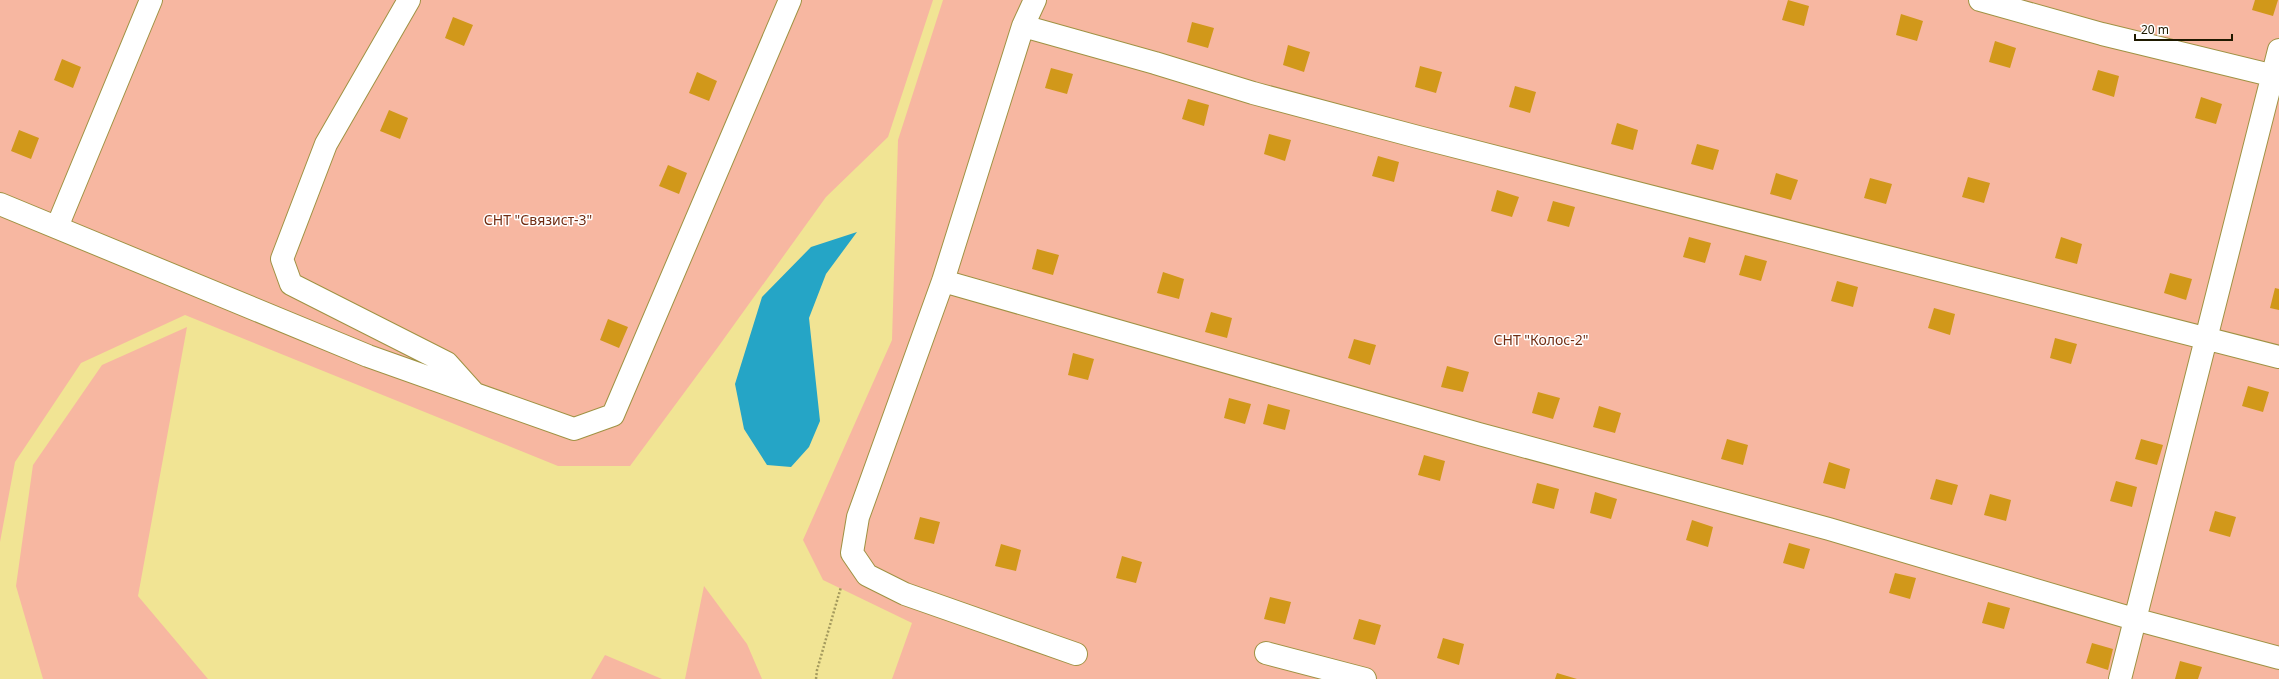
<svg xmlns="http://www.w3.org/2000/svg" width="2279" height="679" font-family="'Noto Sans',sans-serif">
<rect width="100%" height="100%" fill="#f1e494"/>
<path fill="#f7b7a1" d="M0,0H933L888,137L826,197L718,347L630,466H558L185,315L81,363L15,462L0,542Z
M943,0H2279V679H892L912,623L823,580L803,540L892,340L898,140Z
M187,327L138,596L208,679H43L16,586L33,465L102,365Z
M704,586L747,644L762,679H685Z
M605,655L662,679H591Z"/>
<path fill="#25a5c6" d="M857,232L826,274L809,318L820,421L809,447L791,467L767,465L744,429L735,384L762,297L811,247Z"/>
<path fill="#d1981a" d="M1788,0L1809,6L1804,26L1782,20Z
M2255,0H2278L2273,16L2252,10Z
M1901,14L1923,21L1917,41L1896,35Z
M453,17L473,25L464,46L445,38Z
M1192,22L1214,28L1208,48L1187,42Z
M1995,41L2016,48L2010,68L1989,62Z
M1288,45L1310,52L1304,72L1283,65Z
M62,59L81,67L73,88L54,80Z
M1420,66L1442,72L1436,93L1415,87Z
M1051,68L1073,74L1067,94L1045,88Z
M2098,70L2119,76L2114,97L2092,90Z
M697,72L717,81L709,101L689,93Z
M1515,86L1536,92L1530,113L1509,107Z
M2201,97L2222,104L2216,124L2195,118Z
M1188,99L1209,105L1204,126L1182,119Z
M389,110L408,118L400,139L380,131Z
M1617,123L1638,130L1633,150L1611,144Z
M19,130L39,138L31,159L11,151Z
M1269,134L1291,140L1285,161L1264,154Z
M1697,144L1719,150L1713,170L1691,164Z
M1378,156L1399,162L1394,182L1372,176Z
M668,165L687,173L679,194L659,186Z
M1776,173L1798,180L1791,200L1770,194Z
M1968,177L1990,183L1984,203L1962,197Z
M1870,178L1892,184L1886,204L1864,198Z
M1497,190L1519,197L1512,217L1491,211Z
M1553,201L1575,207L1569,227L1547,221Z
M1689,237L1711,243L1705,263L1683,257Z
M2061,237L2082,244L2077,264L2055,258Z
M1037,249L1059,255L1053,275L1032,269Z
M1745,255L1767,261L1761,281L1739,275Z
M1163,272L1184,279L1179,299L1157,293Z
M2170,273L2192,279L2186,300L2164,293Z
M1837,281L1858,287L1853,307L1831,301Z
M2275,288L2279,289V310L2270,308Z
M1934,308L1955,314L1950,335L1928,328Z
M1211,312L1232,318L1227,338L1205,332Z
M608,319L628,327L619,348L600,340Z
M2055,338L2077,344L2071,364L2050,358Z
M1354,339L1376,345L1370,365L1348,358Z
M1073,353L1094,359L1088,380L1068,375Z
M1447,366L1469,372L1463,392L1441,387Z
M2248,386L2269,392L2263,412L2242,406Z
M1538,392L1560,398L1553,419L1532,413Z
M1229,398L1251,404L1245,424L1224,418Z
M1268,404L1290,410L1285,430L1263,424Z
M1599,406L1621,413L1615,433L1593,427Z
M1727,439L1748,445L1743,465L1721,459Z
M2141,439L2163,445L2157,465L2135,459Z
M1424,455L1445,461L1440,481L1418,475Z
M1829,462L1850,469L1845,489L1823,483Z
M1936,479L1958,485L1952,505L1930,499Z
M2116,481L2137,487L2132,507L2110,501Z
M1537,483L1559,489L1554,509L1532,503Z
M1595,492L1617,499L1611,519L1590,513Z
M1990,494L2011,500L2006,521L1984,515Z
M2215,511L2236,517L2230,537L2209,531Z
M920,517L940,522L934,544L914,539Z
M1692,520L1713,527L1708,547L1686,540Z
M1789,543L1810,549L1804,569L1783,563Z
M1001,544L1021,550L1016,571L995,566Z
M1122,556L1142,562L1136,583L1116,578Z
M1895,573L1916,578L1910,599L1889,593Z
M1270,597L1291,602L1285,624L1264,619Z
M1988,602L2010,608L2004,629L1982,623Z
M1359,619L1381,625L1375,645L1353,639Z
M1443,638L1464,644L1459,665L1437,658Z
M2092,643L2113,649L2108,670L2086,663Z
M2180,661L2202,667L2198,679H2175Z
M1557,673L1577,679H1555Z"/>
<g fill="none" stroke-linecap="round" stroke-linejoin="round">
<g stroke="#9f9243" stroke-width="24">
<path id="minor" d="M409,0L326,144L282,259L291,284L447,363L473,392
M1035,0L1023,26L943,281L858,517L852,553L867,575L905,594L1076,654
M1980,0L2102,34L2279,77
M1023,26L1155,63L1253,93L1418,137L2279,357
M0,204L368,356L574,429L613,415L790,0
M57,227L151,0
M943,281L1479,434L1829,529L2134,619L2279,658
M1266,653L1365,679
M2120,679L2279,50"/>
</g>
<path stroke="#a49a5e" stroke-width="2.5" stroke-dasharray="2 2" stroke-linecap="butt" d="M816,679L817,670L841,587"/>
<use href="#minor" stroke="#fff" stroke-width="22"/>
</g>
<g text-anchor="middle" stroke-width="3" stroke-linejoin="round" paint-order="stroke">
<g font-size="14" fill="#712d13" stroke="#fff">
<text x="538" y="225">СНТ "Связист-3"</text>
<text x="1541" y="345">СНТ "Колос-2"</text>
</g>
</g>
<path d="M2135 34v6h97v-6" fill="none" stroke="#1f1a00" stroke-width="2"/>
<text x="2141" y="34" font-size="12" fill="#1f1a00" stroke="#ffffff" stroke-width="3" paint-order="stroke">20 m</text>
</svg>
